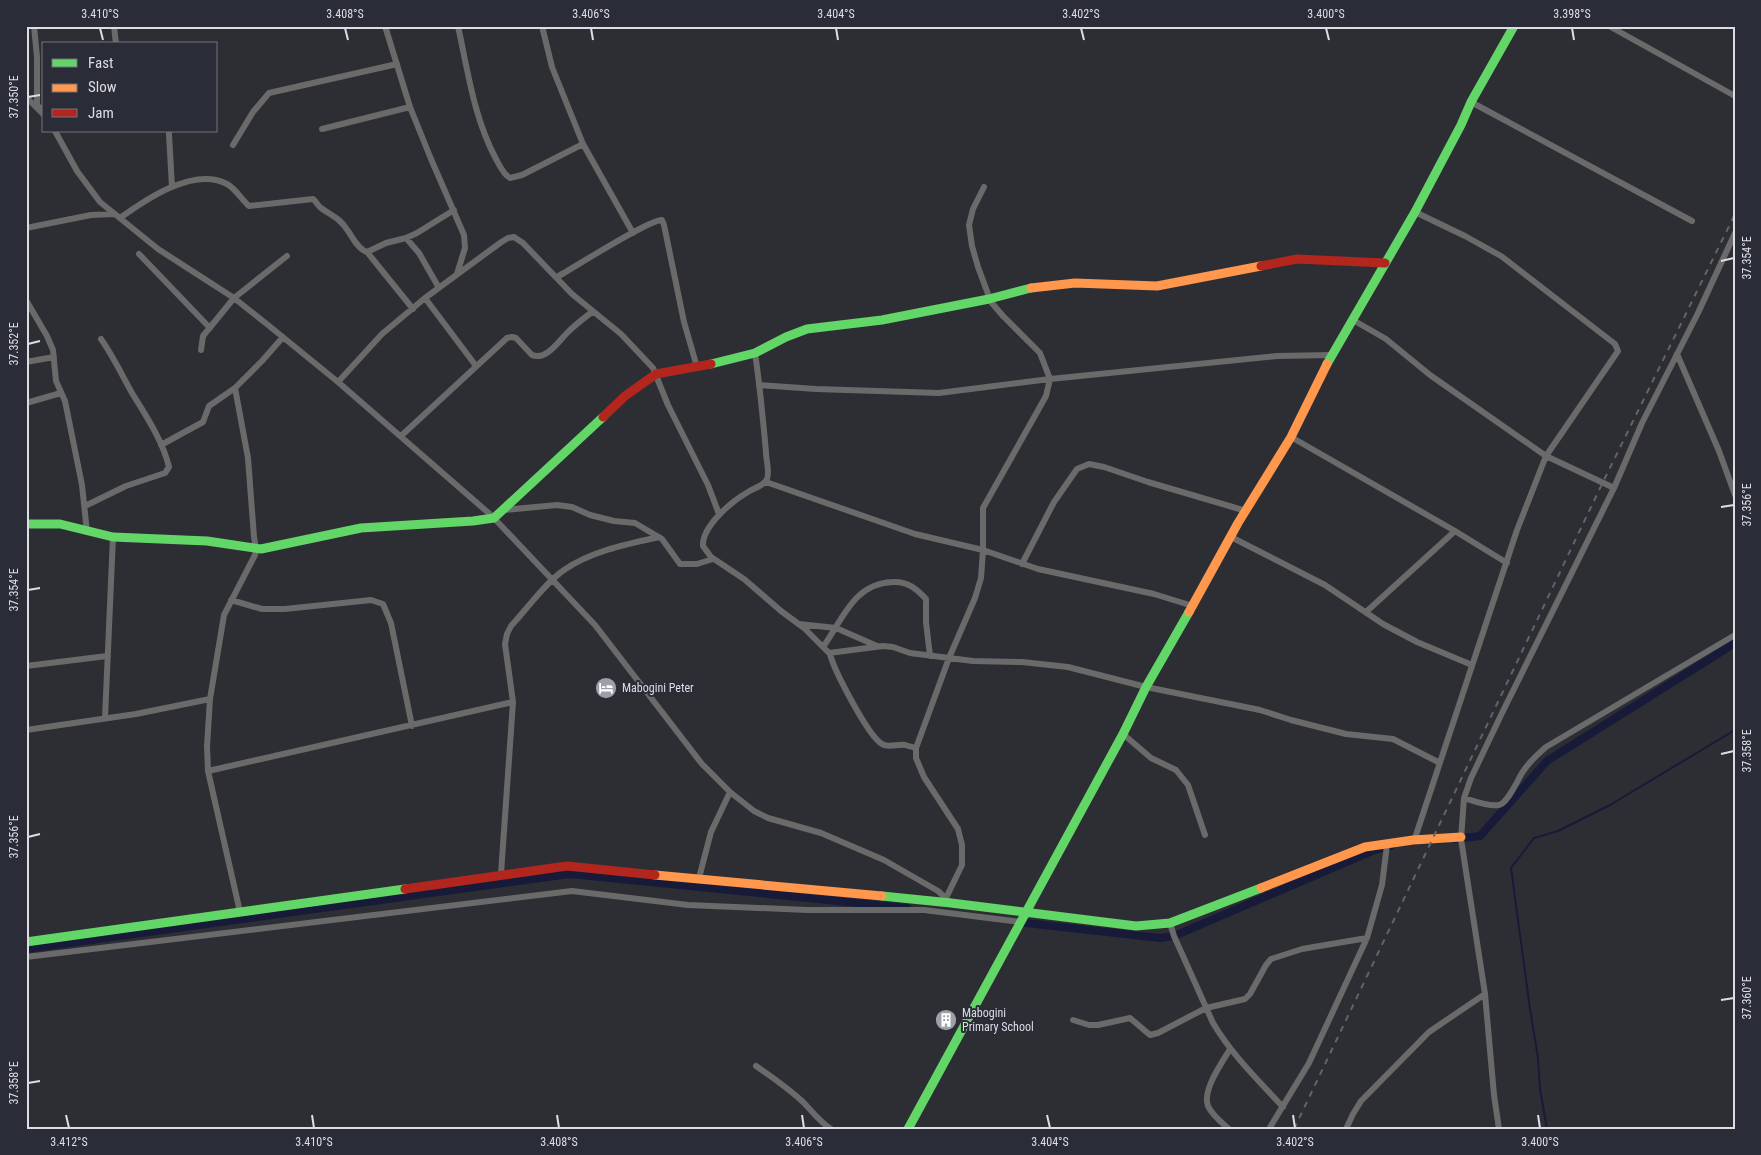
<svg xmlns="http://www.w3.org/2000/svg" width="1761" height="1155" font-family="'Roboto Condensed',sans-serif">
<rect width="100%" height="100%" fill="#2d2e34"/>
<g fill="none" stroke-linecap="round" stroke-linejoin="round">
<path stroke="#171b39" stroke-width="2" d="M1547,1129L1540,1089L1538,1058L1530,1009L1511,868L1534,838L1558,831L1610,805L1735,730"/>
<path stroke="#171b39" stroke-width="8" d="M1455,839L1480,836L1547,761L1735,643
M1017,922L1160,938L1174,936L1372,851L1391,846
M26,949L570,874L907,908"/>
<path stroke="#6a6a6a" stroke-width="6" d="M34,26L37,57V107L44,108
M114,26L116,44
M385,26L410,107L431,159L464,235L465,248L457,274
M458,26C468,72 474,118 496,159C500,166 503,174 510,178L522,175L583,144
M542,26L552,67L583,144L633,233
M1609,26L1735,96
M26,97L44,115
M1471,102L1692,221
M322,129L410,107
M55,131L77,171L100,202L158,249L234,298L268,325L338,382L492,516L595,625L702,764L730,792L754,811L768,818L821,833L884,860L938,891L951,903
M169,134L172,187
M233,145L253,112L269,93L397,64
M120,218C145,200 194,166 227,184C236,189 241,199 249,206L313,199C316,201 317,205 321,208C332,216 340,218 348,231C353,238 358,249 367,252L386,243L406,238L417,233L454,210
M26,228L91,215L115,214
M406,238L419,253L439,288
M367,252L413,309
M139,254L210,328
M557,277C575,267 648,220 662,220L664,225L684,322L697,367
M425,298L476,366
M26,300L47,336L53,350L56,381L65,401L82,485L87,532
M1353,320L1386,339L1430,375L1546,456L1614,488
M201,350L203,336L234,298L287,256
M755,353C760,386 763,419 766,452C766,461 770,471 767,479C764,486 754,488 748,492C732,501 702,526 703,546L711,557L744,579L781,611L804,628L829,653L883,646L893,647L910,653L973,661L1022,662L1068,667L1146,687L1260,710L1291,720L1346,734L1393,739L1440,763
M1677,354L1719,451L1735,495
M26,362L54,357
M338,382L382,334L425,298L500,243L508,238L514,237L523,243L572,294L621,334L653,368L668,405L708,485L719,514
M759,385L816,389L939,393L1050,379L1277,356L1332,355
M235,388L248,458L254,537L256,549L255,555L224,615L210,699L207,746L208,771L240,912
M26,403L61,393
M401,436L507,338L512,337L516,338L532,355C546,361 559,341 567,333C575,325 584,318 592,312
M1291,437L1455,531L1507,563
M161,445L203,422L209,406L235,388L262,361L283,337
M766,482L915,534L983,550L1038,569L1154,594L1193,606
M85,506L126,486L165,473L169,467C163,441 146,416 132,393C122,375 113,356 101,339
M504,510L557,505L572,507L590,515L614,521L635,523L662,539L680,564H697L713,559
M1231,537L1325,585L1383,624L1417,642L1472,665
M1022,564L1054,502L1077,469L1089,464L1104,467L1148,482L1246,511
M231,600L262,609H285L371,600L383,604L391,623L412,726
M1366,612L1455,531
M799,624L836,628L877,646
M823,647C843,619 854,583 893,582C907,581 917,589 926,599V622L930,656
M830,654C834,670 868,736 882,744C888,748 897,744 905,745C908,746 912,747 916,748
M26,666L107,656
M105,718L113,537
M26,730L136,714L210,699
M1123,734L1151,758L1176,770L1188,785L1205,835
M208,771L513,702
M1464,798C1474,801 1489,807 1499,805C1509,802 1518,778 1524,770C1530,761 1538,754 1546,747L1735,635
M1415,838L1517,530L1546,456L1618,351L1615,344L1501,256L1465,236L1415,212
M501,874L513,702L505,644L507,634L511,626C527,609 545,583 564,570C592,551 627,544 659,537
M699,878L711,832L730,792
M946,898L962,865V845L958,829L924,777L916,758V748L949,658L975,598L981,578L983,550V508L1046,396L1050,379L1040,353L1003,316L991,302L978,267L972,246L969,225L973,209L984,187
M1170,923L1174,936L1213,1023C1232,1055 1258,1080 1283,1107
M26,957L572,891L688,905L807,910H924L1021,922
M1073,1020L1089,1025H1098L1130,1018L1150,1035L1158,1033L1206,1008L1245,999L1250,994L1266,965L1271,959L1302,949L1367,938
M756,1066C772,1077 788,1088 803,1102C812,1111 820,1122 831,1129
M1229,1129C1222,1123 1212,1115 1208,1106C1202,1090 1222,1063 1230,1049
M1269,1129L1309,1063L1367,938L1382,885L1387,845
M1346,1129L1353,1114L1361,1101L1429,1032L1485,994
M1499,1129L1494,1095L1485,994L1461,839L1464,798L1471,778L1503,711L1614,488L1642,423L1698,313L1735,233"/>
<path stroke="#63d668" stroke-width="9" d="M711,364L755,353L786,337L807,329L882,320L989,299L1031,288
M1327,364L1415,212L1461,125L1471,102L1514,26
M26,524H60L113,537L207,541L261,549L361,528L473,521L494,518L603,417
M882,896L951,903L1136,926L1170,923L1261,888
M26,942L405,889
M908,1129L1123,734L1146,687L1189,612"/>
<path stroke="#ff974d" stroke-width="9" d="M1031,288L1075,283L1157,286L1261,266
M1189,612L1238,523L1291,437L1327,364
M655,875L882,896
M1261,888L1365,847L1413,840L1461,837"/>
<path stroke="#b3261e" stroke-width="9" d="M1261,266L1297,259L1385,263
M603,417L625,396L656,374L711,364
M405,889L567,866L655,875"/>
<path stroke="#636467" stroke-width="2" stroke-dasharray="6 6" stroke-linecap="butt" d="M1294,1129L1603,482L1735,214"/>
</g>
<path fill="none" stroke="#dddee5" stroke-width="2" d="M100,28L103,40M345,28L348,40M591,28L593,40M836,28L838,40M1081,28L1084,40M1326,28L1329,40M1572,28L1574,40M28,97L40,95M1721,261L1734,258M28,344L40,341M1721,507L1734,505M28,590L40,588M1721,754L1734,751M28,837L40,834M1721,1000L1734,998M28,1083L40,1081M66,1115L69,1128M312,1115L314,1128M557,1115L559,1128M802,1115L804,1128M1047,1115L1050,1128M1293,1115L1295,1128M1538,1115L1540,1128"/>
<defs>
<g id="hotel-disc" transform="scale(1.125)"><circle r="9.5" fill="#9fa0a7" stroke="#2a2c37"/><path d="M-6-4.5h1.5V1H6V5H4.5V3h-9V5H-6ZM-4 0a1.8 1.8 0 1 1 3.6 0ZM.5 0V-2.5h3Q6-2.5 6 0Z" fill="#fff"/></g>
<g id="building-disc" transform="scale(1.125)"><circle r="9.5" fill="#9fa0a7" stroke="#2a2c37"/><path d="M-4-6H4V6H1V3H-1V6H-4ZM-2.5-4.3h1.7v1.8h-1.7ZM.8-4.3h1.7v1.8H.8ZM-2.5-1h1.7V.8h-1.7ZM.8-1h1.7V.8H.8Z" fill="#fff"/></g>
</defs>
<g fill-rule="evenodd">
<use href="#hotel-disc" x="606" y="688"/>
<use href="#building-disc" x="946" y="1020"/>
</g>
<g text-anchor="middle" stroke-width="4" stroke-linejoin="round" paint-order="stroke">
<g font-size="12" fill="#dddee5" stroke="#2a2c37" text-anchor="start">
<text x="622" y="692">Mabogini Peter</text>
<text x="962" y="1017">Mabogini<tspan x="962" dy="14">Primary School</tspan></text>
</g>
</g>
<rect width="1761" height="1155" fill="none" stroke="#2a2c37" stroke-width="55"/>
<rect x="42" y="42" width="175" height="90" fill="#2a2c37" stroke="#72737d"/>
<rect x="52" y="59" width="25" height="8" fill="#63d668" stroke="#72737d"/>
<text x="88" y="68" font-size="15" fill="#dddee5">Fast</text>
<rect x="52" y="84" width="25" height="8" fill="#ff974d" stroke="#72737d"/>
<text x="88" y="92" font-size="15" fill="#dddee5">Slow</text>
<rect x="52" y="109" width="25" height="8" fill="#b3261e" stroke="#72737d"/>
<text x="88" y="118" font-size="15" fill="#dddee5">Jam</text>
<rect x="28" y="28" width="1706" height="1100" fill="none" stroke="#dddee5" stroke-width="2"/>
<g font-size="12" text-anchor="middle" fill="#dddee5">
<text x="100" y="18">3.410°S</text>
<text x="345" y="18">3.408°S</text>
<text x="591" y="18">3.406°S</text>
<text x="836" y="18">3.404°S</text>
<text x="1081" y="18">3.402°S</text>
<text x="1326" y="18">3.400°S</text>
<text x="1572" y="18">3.398°S</text>
<text transform="translate(14 97) rotate(-90)" y="4">37.350°E</text>
<text transform="translate(1747 258) rotate(-90)" y="4">37.354°E</text>
<text transform="translate(14 344) rotate(-90)" y="4">37.352°E</text>
<text transform="translate(1747 505) rotate(-90)" y="4">37.356°E</text>
<text transform="translate(14 590) rotate(-90)" y="4">37.354°E</text>
<text transform="translate(1747 751) rotate(-90)" y="4">37.358°E</text>
<text transform="translate(14 837) rotate(-90)" y="4">37.356°E</text>
<text transform="translate(1747 998) rotate(-90)" y="4">37.360°E</text>
<text transform="translate(14 1083) rotate(-90)" y="4">37.358°E</text>
<text x="69" y="1146">3.412°S</text>
<text x="314" y="1146">3.410°S</text>
<text x="559" y="1146">3.408°S</text>
<text x="804" y="1146">3.406°S</text>
<text x="1050" y="1146">3.404°S</text>
<text x="1295" y="1146">3.402°S</text>
<text x="1540" y="1146">3.400°S</text>
</g>
</svg>
